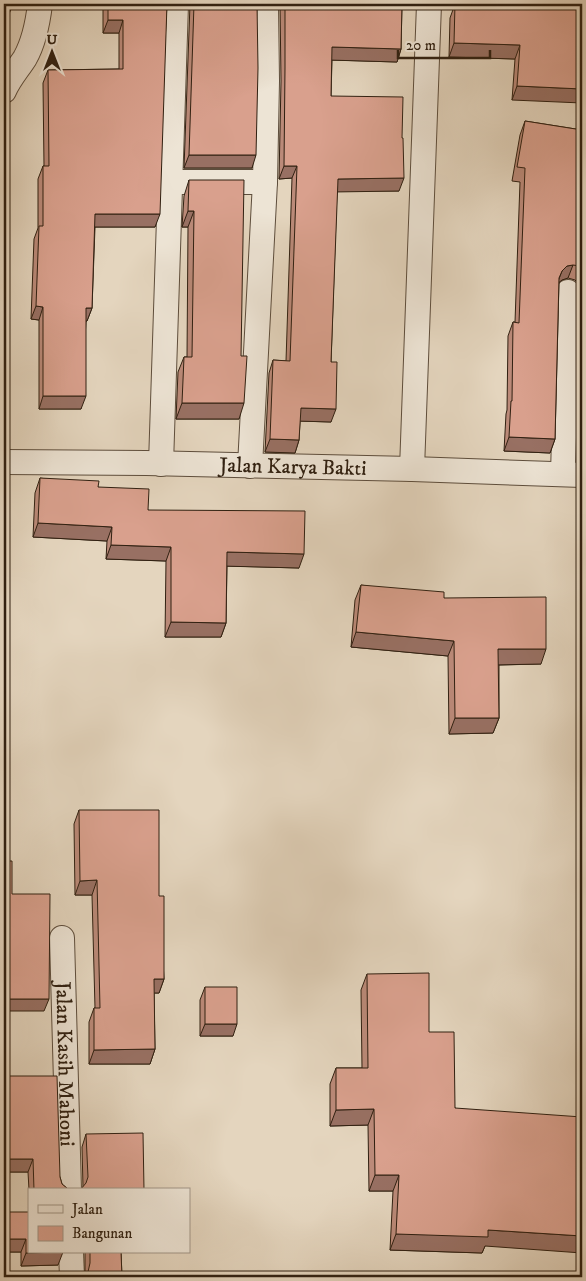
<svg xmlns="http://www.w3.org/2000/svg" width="586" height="1281" font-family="'IM FELL DW Pica',serif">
<rect width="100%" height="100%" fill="#e4d5be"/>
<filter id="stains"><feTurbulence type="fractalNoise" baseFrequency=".004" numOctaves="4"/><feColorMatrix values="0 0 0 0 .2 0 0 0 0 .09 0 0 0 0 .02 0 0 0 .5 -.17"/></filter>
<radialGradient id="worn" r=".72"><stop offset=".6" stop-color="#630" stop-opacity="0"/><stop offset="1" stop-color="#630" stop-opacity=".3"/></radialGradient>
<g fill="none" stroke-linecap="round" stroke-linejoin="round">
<g stroke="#5d4d3c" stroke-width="26">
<g id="street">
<path d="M4,91C9,79 18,69 25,58C34,42 38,21 40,4"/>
<path d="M170,182H265L250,466"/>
<path d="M265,182L267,81L266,4"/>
<path id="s1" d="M4,462L146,463L412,469L582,475"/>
<path d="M161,464L176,4"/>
<path d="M412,469L429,4"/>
<path d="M563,474L568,292"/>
<path id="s2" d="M62,938L69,1190"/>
<path d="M71,1252L72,1277"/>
</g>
</g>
<use href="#street" stroke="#ede4d5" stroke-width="24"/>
</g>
<path fill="#bb8a79" stroke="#302011" d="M103,4H167L155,227H95L92,308L87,321H86L81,409H39V320L31,319L34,239L38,228V179L43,166H44L43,83L48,70L119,69V33H103Z
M190,4H257L252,168H184Z
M280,4H402L401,49L397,62L332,60L331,96L399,191H337L331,362V422L300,421L299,440L295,453L265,452L269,373L273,360L286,361L292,178L279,179L281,81Z
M455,4H582L512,100L515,59L449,57L450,18Z
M525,121L582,130V418H578L582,292L580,285L575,280L568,278L562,280L559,282L555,439L550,453L504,451L506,414L507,410L508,336L513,322H515L520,182L512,181L520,135Z
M189,180L239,419H176L178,372L184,357H187L188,227H182L184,196Z
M40,478L98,487L148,510L299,568L227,566L226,623L221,637H165L166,561L106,559L107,541L33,537L35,493Z
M361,585L444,598L541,664L499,665V718L493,733L449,734L448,656L351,647L355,600Z
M79,810L159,896L164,979L159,993H154L155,1049L150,1064H89V1022L94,1008H95L92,895H75L74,824Z
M367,974L429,1032L455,1108L485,1246L482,1253L390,1250L393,1191H369L368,1125L330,1126V1084L336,1068H362L361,990Z
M205,987L233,1036H200V1000Z
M4,1076L60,1177L62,1184L68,1189L70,1190H29L28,1172H4Z
M86,1134L144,1190L81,1189L83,1187L82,1147Z
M4,1212L58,1265L21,1266V1252H4Z
M85,1252H121L122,1277H85Z"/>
<path fill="#987063" stroke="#302011" d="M4,4H13L9,14H4Z
M108,20H123L119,33H103Z
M454,43L520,45L515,59L449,57Z
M332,47L401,49L397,62L328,60Z
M517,86L582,89V103L512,100Z
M189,155H256L252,168H184Z
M284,166H297L292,178L279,179Z
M404,178L399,191L333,192L338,179Z
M188,211H194L188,227H182Z
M95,214H160L155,227H91Z
M573,265L568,278L562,280L557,284L562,271L567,266Z
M36,306L43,307L39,320L31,319Z
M86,308H92L87,321H81Z
M43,396H86L81,409H39Z
M182,403H244L239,419H176Z
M582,407V418H578Z
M301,408L336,409L331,422L296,421Z
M509,437L555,439L550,453L504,451Z
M270,439L299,440L295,453L265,452Z
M38,523L112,527L107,541L33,537Z
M111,545L171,547L166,561L106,559Z
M227,552L304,554L299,568L221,566Z
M171,622L226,623L221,637H165Z
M356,632L454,641L448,656L351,647Z
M498,649H546L541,664L493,665Z
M455,718H499L493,733L449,734Z
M97,880L92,895H75L80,881Z
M154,979H164L159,993H149Z
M4,999H49L44,1011H4Z
M205,1024H237L233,1036H200Z
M155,1049L150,1064H89L94,1050Z
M374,1109L368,1125L330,1126L336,1110Z
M4,1159H33L28,1172H4Z
M375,1175H399L393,1191H369Z
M488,1230L582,1236V1253L485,1246L482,1253L390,1250L396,1234Z
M4,1239H26L21,1252H4Z
M63,1252L58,1265L21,1266L26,1253Z"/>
<path fill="#d9a08d" stroke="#302011" d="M108,4H167L160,214H95L92,308H86V396H43V307L36,306L39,226H43V166H49L48,70L123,69V20H108Z
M194,4H257L258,68L256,155H189Z
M285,4H402L401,49L332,47L331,96L403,97L402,138H403L404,178L338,179L331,362H337L336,409L301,408L299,440L270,439L273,360L290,361L297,166H284L285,68Z
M455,4H582V89L517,86L520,45L454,43Z
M525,121L582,130V269L580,266L573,265L567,266L562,271L559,278L555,439L509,437L511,401H512L513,322L519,323L525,168L517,167Z
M189,180H244L241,356H247L244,403H182L184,357H192L194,211H188Z
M40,478L99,481L98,487L149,489L148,510L305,511L304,554L227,552L226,623L171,622V547L111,545L112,527L38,523Z
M361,585L444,592V598L546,597V649H498L499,718H455L454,641L356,632Z
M79,810H159V896H164V979H154L155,1049L94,1050V1008H100L97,880L80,881Z
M4,861H12V894H50L49,999H4Z
M429,973V1032H454L455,1108L582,1117V1151L579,1194H582V1236L488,1230V1237L396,1234L399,1175H375L374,1109L336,1110V1068H368L367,974Z
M205,987H237V1024H205Z
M4,1076H57L60,1177L62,1184L68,1189L70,1190H34L33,1159H4Z
M143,1133L144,1190H77L81,1189L86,1183L88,1177L86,1134Z
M4,1212H29V1252H63L26,1253V1239H4Z
M90,1252H121L122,1277H88V1272L90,1263Z"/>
<g text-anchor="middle" stroke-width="5" stroke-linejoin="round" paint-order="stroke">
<g font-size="21" fill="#302011" stroke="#ede4d5">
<text dy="7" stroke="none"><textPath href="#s1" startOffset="289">Jalan Karya Bakti</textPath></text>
<text dy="7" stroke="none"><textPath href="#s2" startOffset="126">Jalan Kasih Mahoni</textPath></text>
</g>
</g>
<rect width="586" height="1281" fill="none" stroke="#e4d5be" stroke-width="20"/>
<rect x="5" y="5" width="576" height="1271" fill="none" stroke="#302011" stroke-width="2.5"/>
<rect x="10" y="10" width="566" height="1261" fill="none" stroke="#302011"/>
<rect x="28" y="1188" width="162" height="65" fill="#ede4d5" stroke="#a19687"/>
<rect x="38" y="1205" width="25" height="8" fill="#ede4d5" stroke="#a19687"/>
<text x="72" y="1214" font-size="15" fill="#302011">Jalan</text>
<rect x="38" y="1226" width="25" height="15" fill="#d9a08d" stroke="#a19687"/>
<text x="72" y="1238" font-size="15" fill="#302011">Bangunan</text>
<g transform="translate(52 52)" stroke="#ede4d5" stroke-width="4" paint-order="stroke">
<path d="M0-4L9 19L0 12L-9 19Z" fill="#302011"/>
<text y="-8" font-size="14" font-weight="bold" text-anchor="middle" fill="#302011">U</text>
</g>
<path d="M398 50v8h92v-8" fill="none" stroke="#302011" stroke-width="2.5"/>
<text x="406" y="50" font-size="15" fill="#302011" stroke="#ede4d5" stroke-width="4" paint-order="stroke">20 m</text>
<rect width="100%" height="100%" filter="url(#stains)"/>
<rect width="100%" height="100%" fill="url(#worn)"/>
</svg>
